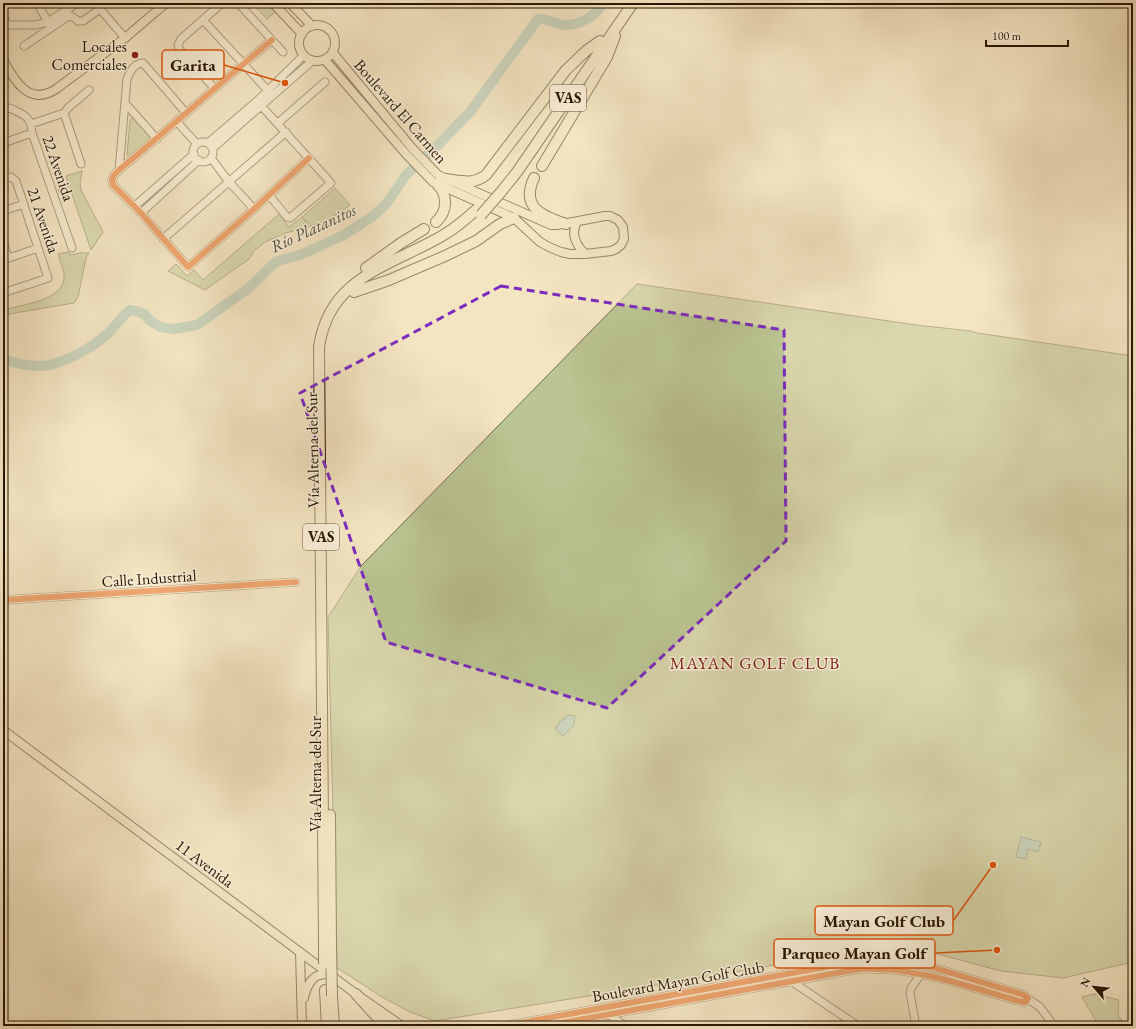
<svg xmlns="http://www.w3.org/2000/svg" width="1136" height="1029" font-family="'EB Garamond',serif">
<rect width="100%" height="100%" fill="#f4e5c2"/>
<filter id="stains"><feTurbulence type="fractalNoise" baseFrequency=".005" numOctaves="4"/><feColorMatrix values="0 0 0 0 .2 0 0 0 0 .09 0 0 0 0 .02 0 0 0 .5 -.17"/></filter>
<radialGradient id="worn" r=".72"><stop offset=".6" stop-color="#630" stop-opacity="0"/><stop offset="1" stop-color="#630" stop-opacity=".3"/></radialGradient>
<path fill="#bbc593" stroke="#726e4a" d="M252,3H270L277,10L267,19Z
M134,116L152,139L130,158L127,155L130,120Z
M82,171L80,183L81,190L103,232L91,250L71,191L60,194L58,189L69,185L66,176Z
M335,188L350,205L339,213L324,222L286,233L265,242L254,251L249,259L205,290L168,271L176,264L187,276L194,270L203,280L279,214L289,227L302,217L309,225L302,217Z
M69,252L70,255L80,253H89L86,258L78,297L74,303L3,315V310C21,305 61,301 64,279C65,271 60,262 58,254Z
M637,284L916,325L971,331L977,333L1133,356V962L1063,978L1001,971L919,949L878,944L754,969L435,1021L410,1012L382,997L337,968L328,617L361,566Z
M1094,994L1119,1000C1117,1013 1117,1023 1133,1024V1026H1099L1082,997Z"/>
<path fill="#9cbfb3" stroke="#6e7b6c" d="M568,715L575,716L574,725L563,736L555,729L560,721Z
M1021,837L1041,842L1038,852L1028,849L1026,859L1016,857Z"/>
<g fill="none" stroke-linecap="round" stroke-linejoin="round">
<path stroke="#9cbfb3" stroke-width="10" d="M3,360C14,362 26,366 37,366C58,367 88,350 104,337C114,329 120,318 130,310L139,312L144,314L149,320L160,327L173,329L197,325L249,288L272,265L278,261L300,255L344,235L373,216L387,203L406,175L440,143L470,112L538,19C545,18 553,22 559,24C575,28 596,17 603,3"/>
<g stroke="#5b4a32" stroke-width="9">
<path id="minor" d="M37,3L48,22
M238,3L283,52
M3,16L8,25H35L48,22L77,3
M203,20L271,94
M272,40C220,83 171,127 119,170L114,175L112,180L113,185L141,213L188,267L254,209L309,158
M24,46L70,15L78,21H83L100,9L125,38
M214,88L179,49L178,45L181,39L222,3
M257,101L331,183L290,218L287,217L269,195
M125,103L157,139
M3,110L10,108C24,115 31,116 32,133L72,248
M64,113L81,164
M177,122L197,144
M278,123L325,82
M31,124L64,113L69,107L89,90
M193 152a10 10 0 1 1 20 0a10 10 0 1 1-20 0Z
M3,143L32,133
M208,143L257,101L304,55
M213,148L312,61
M211,158L229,182L254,209
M119,170L127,79C130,72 134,63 143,63L186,113
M3,179L11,177L16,181L48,278L3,293
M135,206L194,154
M3,211L24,204
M141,213L199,160
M163,239L286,132
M3,241L8,258
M3,260L38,248
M3,600L296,582
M791,981L858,1026
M1028,999L1040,1007L1054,1026
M609,1014L625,1026
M504,1026L857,961H899L925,965L1024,995L1028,998L1026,1002H1022C969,987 915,966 859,969L545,1026
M916,1026L910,993L911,988L921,974"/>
</g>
<g stroke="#281602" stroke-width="10">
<path id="major" d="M273,3L302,34
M290,3L312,26
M299 43a18 18 0 1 1 36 0a18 18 0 1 1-36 0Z
M3,60C14,80 29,107 56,89L125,38L166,3
M325,60L406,154L433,182L514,218L540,242L549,247L561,252L570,254H585L611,251L616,249L621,245L624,239L623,227L618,220L610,216H605L557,225H551L438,175L412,148L333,53
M577,222C570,234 577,246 585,254
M3,730L356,994L402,1026
M300,952L302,1026
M304,998C307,984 314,971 330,975"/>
</g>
<g stroke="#281602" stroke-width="12">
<path id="highway" d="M542,166L607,57L615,36
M534,178C520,208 543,216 566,224
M446,179C461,181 473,185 486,175L566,70L586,51L600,41
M501,192L517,172L633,3
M436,222C448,211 448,195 437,184
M366,268L401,243L424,229
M354,292L389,280L445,256L476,241L500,224L514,218
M330,815L331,947
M324,944L319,347C329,277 390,266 442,236C454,229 465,220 476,210
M325,990L327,1026
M356,994L375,1015L388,1026
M332,996L334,1026"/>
</g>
<use href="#minor" stroke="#f8eed7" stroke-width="7"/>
<use href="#major" stroke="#f4e5c2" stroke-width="8"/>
<use href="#highway" stroke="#f4e5c2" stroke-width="10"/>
<g stroke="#281602" stroke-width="12" stroke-linecap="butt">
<path id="highway-bridge" d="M481,215L501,192
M324,944V964
M331,947L332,996"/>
</g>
<use href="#highway-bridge" stroke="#f4e5c2" stroke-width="10"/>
<g stroke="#f8eed7" stroke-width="8">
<path id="cycleway" d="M272,40C220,83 171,127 119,170L114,175L112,180L113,185L141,213L188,267L254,209L309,158
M3,600L296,582
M504,1026L857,961H899L925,965L1024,995L1028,998L1026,1002H1022C969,987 915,966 859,969L545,1026"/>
</g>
<use href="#cycleway" stroke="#e8590c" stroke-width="6"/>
</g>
<path d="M0 0H1136V1029H0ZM501,286L784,330L786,541L607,708L386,642L300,393Z" fill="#f4e5c2" fill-opacity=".55" fill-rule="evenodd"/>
<path fill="none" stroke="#7b2cbf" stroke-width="3" stroke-dasharray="8 5" stroke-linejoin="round" d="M501,286L784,330L786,541L607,708L386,642L300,393Z"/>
<circle fill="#8f2418" stroke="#f8eed7" stroke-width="1.5" cx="135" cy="55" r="4"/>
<g text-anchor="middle" stroke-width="3" stroke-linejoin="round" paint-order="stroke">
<g fill="#f8eed7" stroke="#665742" stroke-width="1">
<rect x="550" y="85" width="36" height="26" rx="3"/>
<rect x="303" y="524" width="36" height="26" rx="3"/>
</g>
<g font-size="15" font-weight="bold" fill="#281602">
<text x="568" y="103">VAS</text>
<text x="321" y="542">VAS</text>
</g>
<g font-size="16" fill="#281602" stroke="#f8eed7" text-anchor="end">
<text x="127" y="52">Locales<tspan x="127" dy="18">Comerciales</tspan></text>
</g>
<g font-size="16" fill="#281602" stroke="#f8eed7">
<text transform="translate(401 111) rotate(49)" y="6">Boulevard El Carmen</text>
<text transform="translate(59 168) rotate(71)" y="6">22 Avenida</text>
<text transform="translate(44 220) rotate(71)" y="6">21 Avenida</text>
<text transform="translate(312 450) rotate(-91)" y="6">Vía Alterna del Sur</text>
<text transform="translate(149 578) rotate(-4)" y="6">Calle Industrial</text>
<text transform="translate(315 774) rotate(-90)" y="6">Vía Alterna del Sur</text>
<text transform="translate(205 863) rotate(37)" y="6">11 Avenida</text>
<text transform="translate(678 981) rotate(-10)" y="6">Boulevard Mayan Golf Club</text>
</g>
<g font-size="17" font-style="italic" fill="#515140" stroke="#f8eed7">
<text transform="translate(313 228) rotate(-25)" y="6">Río Platanitos</text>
</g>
<g font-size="17" letter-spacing="1" fill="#7a1f14" stroke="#f8eed7">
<text x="755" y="669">MAYAN GOLF CLUB</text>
</g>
</g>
<path fill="none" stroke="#de560c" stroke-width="1.5" d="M285 83L224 65M993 865L953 921M997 950L935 953"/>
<g fill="#de560c" stroke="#f8eed7" stroke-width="1.5">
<circle cx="285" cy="83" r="4"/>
<circle cx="993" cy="865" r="4"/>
<circle cx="997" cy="950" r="4"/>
</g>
<g fill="#f8eed7" stroke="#de560c" stroke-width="1.5">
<rect x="162" y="50" width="62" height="29" rx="4"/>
<rect x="815" y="906" width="138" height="29" rx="4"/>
<rect x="774" y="939" width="161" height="29" rx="4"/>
</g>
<g font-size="17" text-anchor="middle" font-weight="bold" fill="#281602">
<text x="193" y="71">Garita</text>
<text x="884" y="927">Mayan Golf Club</text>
<text x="854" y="959">Parqueo Mayan Golf</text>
</g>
<rect width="1136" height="1029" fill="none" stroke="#f4e5c2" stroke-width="16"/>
<rect x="4" y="4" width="1128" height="1021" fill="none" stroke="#281602" stroke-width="2"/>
<rect x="8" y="8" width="1120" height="1013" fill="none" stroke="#281602"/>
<g transform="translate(1094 987) rotate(298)" stroke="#f8eed7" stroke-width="3" paint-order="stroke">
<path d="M0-3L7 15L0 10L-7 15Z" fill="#281602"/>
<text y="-6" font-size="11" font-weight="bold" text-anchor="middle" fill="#281602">N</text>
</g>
<path d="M986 40v6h82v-6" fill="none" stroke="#281602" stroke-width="2"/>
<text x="992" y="40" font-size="12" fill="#281602" stroke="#f8eed7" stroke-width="3" paint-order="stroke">100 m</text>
<rect width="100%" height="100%" filter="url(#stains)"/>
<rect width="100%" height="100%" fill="url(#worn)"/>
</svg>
